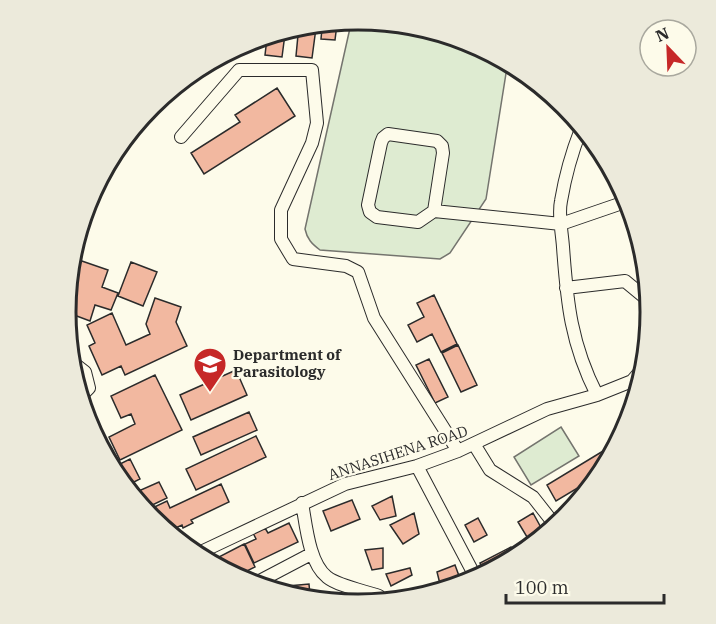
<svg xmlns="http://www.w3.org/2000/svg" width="716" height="624" font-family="'IBM Plex Serif',serif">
<rect width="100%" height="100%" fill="#fdfbea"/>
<path fill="#deebd1" stroke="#74746e" stroke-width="1.5" d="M358,20L470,42L507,67L486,199L450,253L440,259L320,250C312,244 307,239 305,229L350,28Z
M561,427L579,456L531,485L514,457Z"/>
<path fill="#f2b8a0" stroke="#2b2b2b" stroke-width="1.5" d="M337,24L335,40L321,39L322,28H317Z
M316,28L312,58L296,56L298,35H293L294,32Z
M285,34L282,57L265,55L267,38Z
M277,88L295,116L204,174L191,153L240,122L235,115Z
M76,259L108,270L102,287L118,293L111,310L95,305L90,321L66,312Z
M131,262L157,272L143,306L118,296Z
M434,295L457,344L441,352L432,334L417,342L408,325L424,317L417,303Z
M155,298L181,307L176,322L187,346L125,375L121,366L102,375L89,346L95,343L87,325L112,313L126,345L150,334L146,324Z
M458,345L477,385L461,392L442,353Z
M429,359L448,397L435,403L416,365Z
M236,370L247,395L191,420L180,395Z
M155,375L182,430L120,460L109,437L135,424L131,414L121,418L111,396Z
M249,412L257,430L201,455L193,437Z
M256,436L266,457L196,490L186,469Z
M613,445L591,480L556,501L547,485Z
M130,459L140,479L128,485L116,466Z
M159,482L167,498L144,509L134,493Z
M221,484L229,502L191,520L193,523L183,528L182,525L169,531L151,519L146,511L167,501L170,508Z
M392,496L396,516L380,520L372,506Z
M352,500L360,519L331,531L323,511Z
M577,500L566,517L562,510Z
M414,513L419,534L403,544L390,525Z
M533,513L544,533L530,542L518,522Z
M478,518L487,535L474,542L465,525Z
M289,523L298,542L254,563L245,544L256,539L253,533L265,528L268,533Z
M244,544L255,567L237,576L213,560Z
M511,547L514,553L485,572L480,563Z
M383,548V568L372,570L365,550Z
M455,565L462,584L441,588L437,572Z
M410,568L412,575L391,586L386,574Z
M309,584L310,595L289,591L288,586Z"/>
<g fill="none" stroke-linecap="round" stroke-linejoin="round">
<g stroke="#2b2b2b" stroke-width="14">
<path id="minor" d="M581,129C572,152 565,177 561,201C558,215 562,232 563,247C567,303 571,344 597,395
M181,137L239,70H312L317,123L312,143L281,210V239L293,259L346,266L358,272L374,318L458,451
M434,211L443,153L442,146L437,141L388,134L383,138L381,143L368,205L370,212L377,217L418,222L434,211L561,224L628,201
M566,288L625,281L648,300
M76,365L85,372L89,388L82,395
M474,444L490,470L533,497L555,525
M417,466L476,578
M302,503C306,525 309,563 327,577C338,586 365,591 379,596L381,600
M201,552L345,484L417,466L458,451L547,409L597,395L632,381L638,374
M254,584L311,554"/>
</g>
<use href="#minor" stroke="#fdfbea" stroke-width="12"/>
</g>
<defs>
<g id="university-pin" transform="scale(1.725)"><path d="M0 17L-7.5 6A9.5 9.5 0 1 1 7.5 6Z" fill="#c62828" stroke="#fdfbea"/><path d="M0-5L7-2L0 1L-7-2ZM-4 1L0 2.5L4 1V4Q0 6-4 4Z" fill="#fff"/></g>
</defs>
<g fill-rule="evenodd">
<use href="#university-pin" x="210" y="364"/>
</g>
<g text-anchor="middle" stroke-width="4.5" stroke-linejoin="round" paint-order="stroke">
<g font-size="15" font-weight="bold" fill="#2b2b2b" stroke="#fdfbea" text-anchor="start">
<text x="233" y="360">Department of<tspan x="233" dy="17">Parasitology</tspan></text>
</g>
<g font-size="15" fill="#2b2b2b" stroke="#fdfbea">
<text transform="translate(398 453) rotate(-18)" y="5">ANNASIHENA ROAD</text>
</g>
</g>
<path d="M0 0H716V624H0ZM76 312a282 282 0 1 1 564 0a282 282 0 1 1-564 0Z" fill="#eceadb" fill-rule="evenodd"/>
<path fill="none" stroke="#2b2b2b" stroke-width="3" d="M76 312a282 282 0 1 1 564 0a282 282 0 1 1-564 0Z"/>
<g transform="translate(668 48) rotate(337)"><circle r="28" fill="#fdfbea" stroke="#a9a89e" stroke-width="1.5"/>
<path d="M0-4.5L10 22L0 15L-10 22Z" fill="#c62828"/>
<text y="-9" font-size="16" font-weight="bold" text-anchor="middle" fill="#2b2b2b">N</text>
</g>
<path d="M506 594v9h158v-9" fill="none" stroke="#2b2b2b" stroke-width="3"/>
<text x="515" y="594" font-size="18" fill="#2b2b2b" stroke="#fdfbea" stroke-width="4.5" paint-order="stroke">100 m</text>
</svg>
